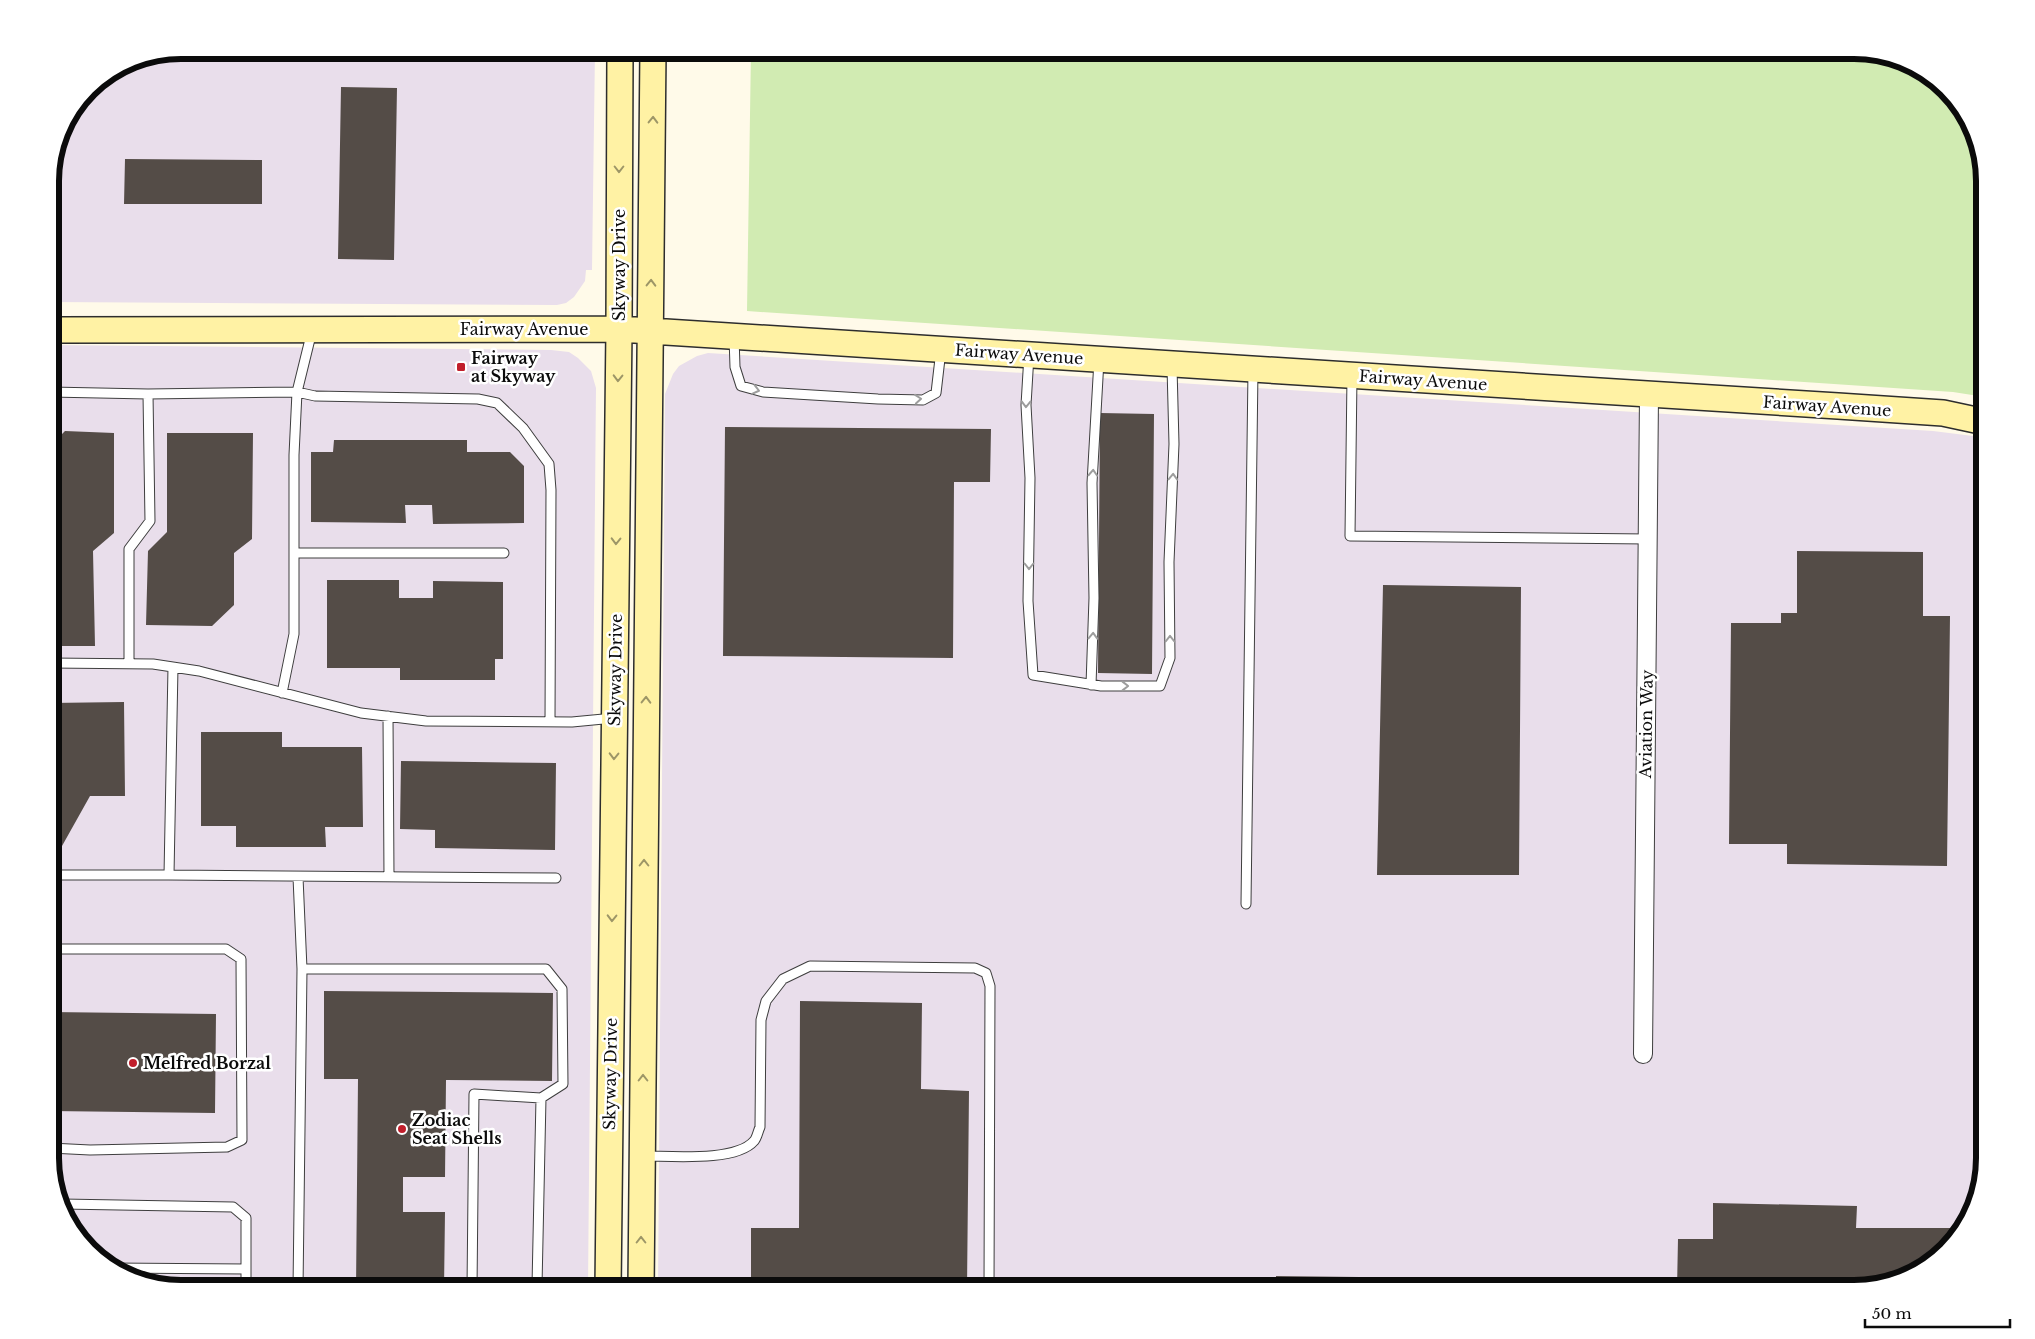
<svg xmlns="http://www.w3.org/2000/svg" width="2035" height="1339" font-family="'Libre Baskerville',serif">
<rect width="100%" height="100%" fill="#fffae9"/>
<path fill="#e9deeb" d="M181,50H595L592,270H586L585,281L574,297L566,303L557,305L50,302V173L60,131L89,88L131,60Z
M50,345L551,350L569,352L578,358L591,371L596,388L588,1289H181L108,1267L68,1224L50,1166Z
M708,353L1933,431L1973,436L1985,440V1158L1963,1231L1919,1272L1854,1289H658L665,394L673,374L679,366L697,356Z"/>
<path fill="#d1ebb2" d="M751,50H1854L1927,72L1968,116L1985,181V397L1953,392L747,311Z"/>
<path fill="#544c47" d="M341,87L397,88L394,260L338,259Z
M125,159L262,160V204H124Z
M1100,413L1154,414L1152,674L1098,673Z
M725,427L991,429L990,482H954L953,658L723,656Z
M65,431L114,433V533L93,551L95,646H50V446Z
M167,433H253L252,539L234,553V605L212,626L146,625L148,551L167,532Z
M334,440H467V452H510L524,466V523L433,524L432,505H405L406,523L311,522V452H333Z
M1797,551L1923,552V616H1950L1947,866L1787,864V844H1729L1731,623H1781V613H1797Z
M327,580H399V598H433V581L503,582V659H495V680H400V668H327Z
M1383,585L1521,587L1519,875H1377Z
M124,702L125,796H90L62,846L50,845V703Z
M201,732H282V747H362L363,827H325L326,847H236V826H201Z
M401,761L556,763L555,850L435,848V830L400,829Z
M324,991L553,993L552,1081L446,1080L445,1177H403V1212H445L444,1289H356L358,1079H324Z
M800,1001L922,1003L921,1089L969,1091L967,1289H751V1228H799Z
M50,1012L216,1014L215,1113L50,1111Z
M1713,1203L1857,1206L1856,1228H1964L1919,1272L1854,1289H1677L1678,1239H1713Z
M1276,1276L1359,1277L1360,1289H1276Z
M1416,1277L1495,1278V1289H1416Z"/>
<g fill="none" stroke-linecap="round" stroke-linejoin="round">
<g stroke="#3e3e3e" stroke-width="11">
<path id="lane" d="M734,337L735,367L741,386L763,392L878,399L923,400L936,393L941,350
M1029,355L1026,405L1030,478L1028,601L1033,675L1101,686H1160L1170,658L1169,562L1174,444L1172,367
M1352,376L1350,536L1648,539
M50,392L148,394L297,392L315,396L478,399L497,403L523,428L549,464L551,490L550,722
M294,553H504
M50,663L153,664L199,671L361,713L426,721L572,722L614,718
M129,663V549L150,521L148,394
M1091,685L1094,598L1092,483L1099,360
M282,693L294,634V455L297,392L312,331
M388,716L389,876
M50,875H169L173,667
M169,875L556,878
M1246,904L1253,370
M50,949H226L241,959L242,1140L227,1147L90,1150L50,1148
M302,969H546L562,989L563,1084L541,1098L537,1286L542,1289
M644,1156C671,1156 736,1162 754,1141C757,1138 758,1131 760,1127L761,1020L766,1001L783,979L810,966L975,968L986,973L990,986L989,1289
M62,1204L233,1207L246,1218V1289
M111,1268L246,1269
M298,1289L302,969L298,877
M472,1289L474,1094L541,1098
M482,1289L537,1286"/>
</g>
<g stroke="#3e3e3e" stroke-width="20">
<path id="street" d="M1643,1054L1649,395"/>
</g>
<g stroke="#2d2d2d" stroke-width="28">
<path id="secondary" d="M50,330L619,329L1838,406L1943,413L1985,422
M608,1289L619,329L620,50
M641,1289L653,50"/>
</g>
<use href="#lane" stroke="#fff" stroke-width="9"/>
<use href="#street" stroke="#fff" stroke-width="18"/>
<use href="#secondary" stroke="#fff2a4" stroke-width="25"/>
</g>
<defs><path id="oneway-chevron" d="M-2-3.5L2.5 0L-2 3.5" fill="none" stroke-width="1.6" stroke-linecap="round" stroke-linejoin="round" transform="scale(1.25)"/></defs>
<g stroke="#9d9667">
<use href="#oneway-chevron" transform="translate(653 120) rotate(-89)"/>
<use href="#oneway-chevron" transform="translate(619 169) rotate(90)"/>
<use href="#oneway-chevron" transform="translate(651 283) rotate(-89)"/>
<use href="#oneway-chevron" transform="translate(618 378) rotate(91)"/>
<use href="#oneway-chevron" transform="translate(616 541) rotate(91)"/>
<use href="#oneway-chevron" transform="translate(646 700) rotate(-89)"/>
<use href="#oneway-chevron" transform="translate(614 756) rotate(91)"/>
<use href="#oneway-chevron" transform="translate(644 863) rotate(-90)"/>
<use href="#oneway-chevron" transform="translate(612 918) rotate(91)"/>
<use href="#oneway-chevron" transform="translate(643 1078) rotate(-90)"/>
<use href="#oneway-chevron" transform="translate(641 1240) rotate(-90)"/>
</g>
<g stroke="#9d9d9d">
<use href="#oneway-chevron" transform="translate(756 390) rotate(14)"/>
<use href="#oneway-chevron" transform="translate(918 399) rotate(-5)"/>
<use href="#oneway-chevron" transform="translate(1026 404) rotate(91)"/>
<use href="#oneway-chevron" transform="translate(1093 473) rotate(-87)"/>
<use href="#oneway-chevron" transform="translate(1173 477) rotate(-88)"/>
<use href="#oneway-chevron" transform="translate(1029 566) rotate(90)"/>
<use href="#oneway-chevron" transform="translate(1093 636) rotate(-88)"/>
<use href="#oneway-chevron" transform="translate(1170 639) rotate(-90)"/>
<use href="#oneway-chevron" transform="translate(1125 686)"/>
</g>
<g fill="#c11e2b" stroke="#fff" stroke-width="2">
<rect x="456" y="362" width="10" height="10" rx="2.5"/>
<circle cx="133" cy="1063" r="5"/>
<circle cx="402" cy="1129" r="5"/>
</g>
<g text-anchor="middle" stroke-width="5" stroke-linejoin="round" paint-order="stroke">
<g font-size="16" fill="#0b0b0b" stroke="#fff">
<text transform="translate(619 265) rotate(-90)" y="6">Skyway Drive</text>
<text x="524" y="335">Fairway Avenue</text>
<text transform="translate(1019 354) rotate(4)" y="6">Fairway Avenue</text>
<text transform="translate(1423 380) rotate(4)" y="6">Fairway Avenue</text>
<text transform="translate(1827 406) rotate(4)" y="6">Fairway Avenue</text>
<text transform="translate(615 670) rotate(-89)" y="6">Skyway Drive</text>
<text transform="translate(1646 724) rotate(-89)" y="6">Aviation Way</text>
<text transform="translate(610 1074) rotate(-89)" y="6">Skyway Drive</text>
</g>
<g font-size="16" font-weight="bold" fill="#0b0b0b" stroke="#fff" text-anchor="start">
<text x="471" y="364">Fairway<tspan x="471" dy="18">at Skyway</tspan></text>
<text x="143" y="1069">Melfred Borzal</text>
<text x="412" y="1126">Zodiac<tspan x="412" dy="18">Seat Shells</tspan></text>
</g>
</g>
<path d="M0 0H2035V1339H0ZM181 59H1854A122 122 0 0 1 1976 181V1158A122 122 0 0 1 1854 1280H181A122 122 0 0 1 59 1158V181A122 122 0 0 1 181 59Z" fill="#fff" fill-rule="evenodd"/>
<path fill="none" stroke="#0b0b0b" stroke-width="6" d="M181 59H1854A122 122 0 0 1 1976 181V1158A122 122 0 0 1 1854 1280H181A122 122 0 0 1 59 1158V181A122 122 0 0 1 181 59Z"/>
<path d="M1865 1319v8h145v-8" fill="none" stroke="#0b0b0b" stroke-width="2.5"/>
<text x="1872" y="1319" font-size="15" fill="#0b0b0b" stroke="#ffffff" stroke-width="4" paint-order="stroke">50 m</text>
</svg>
